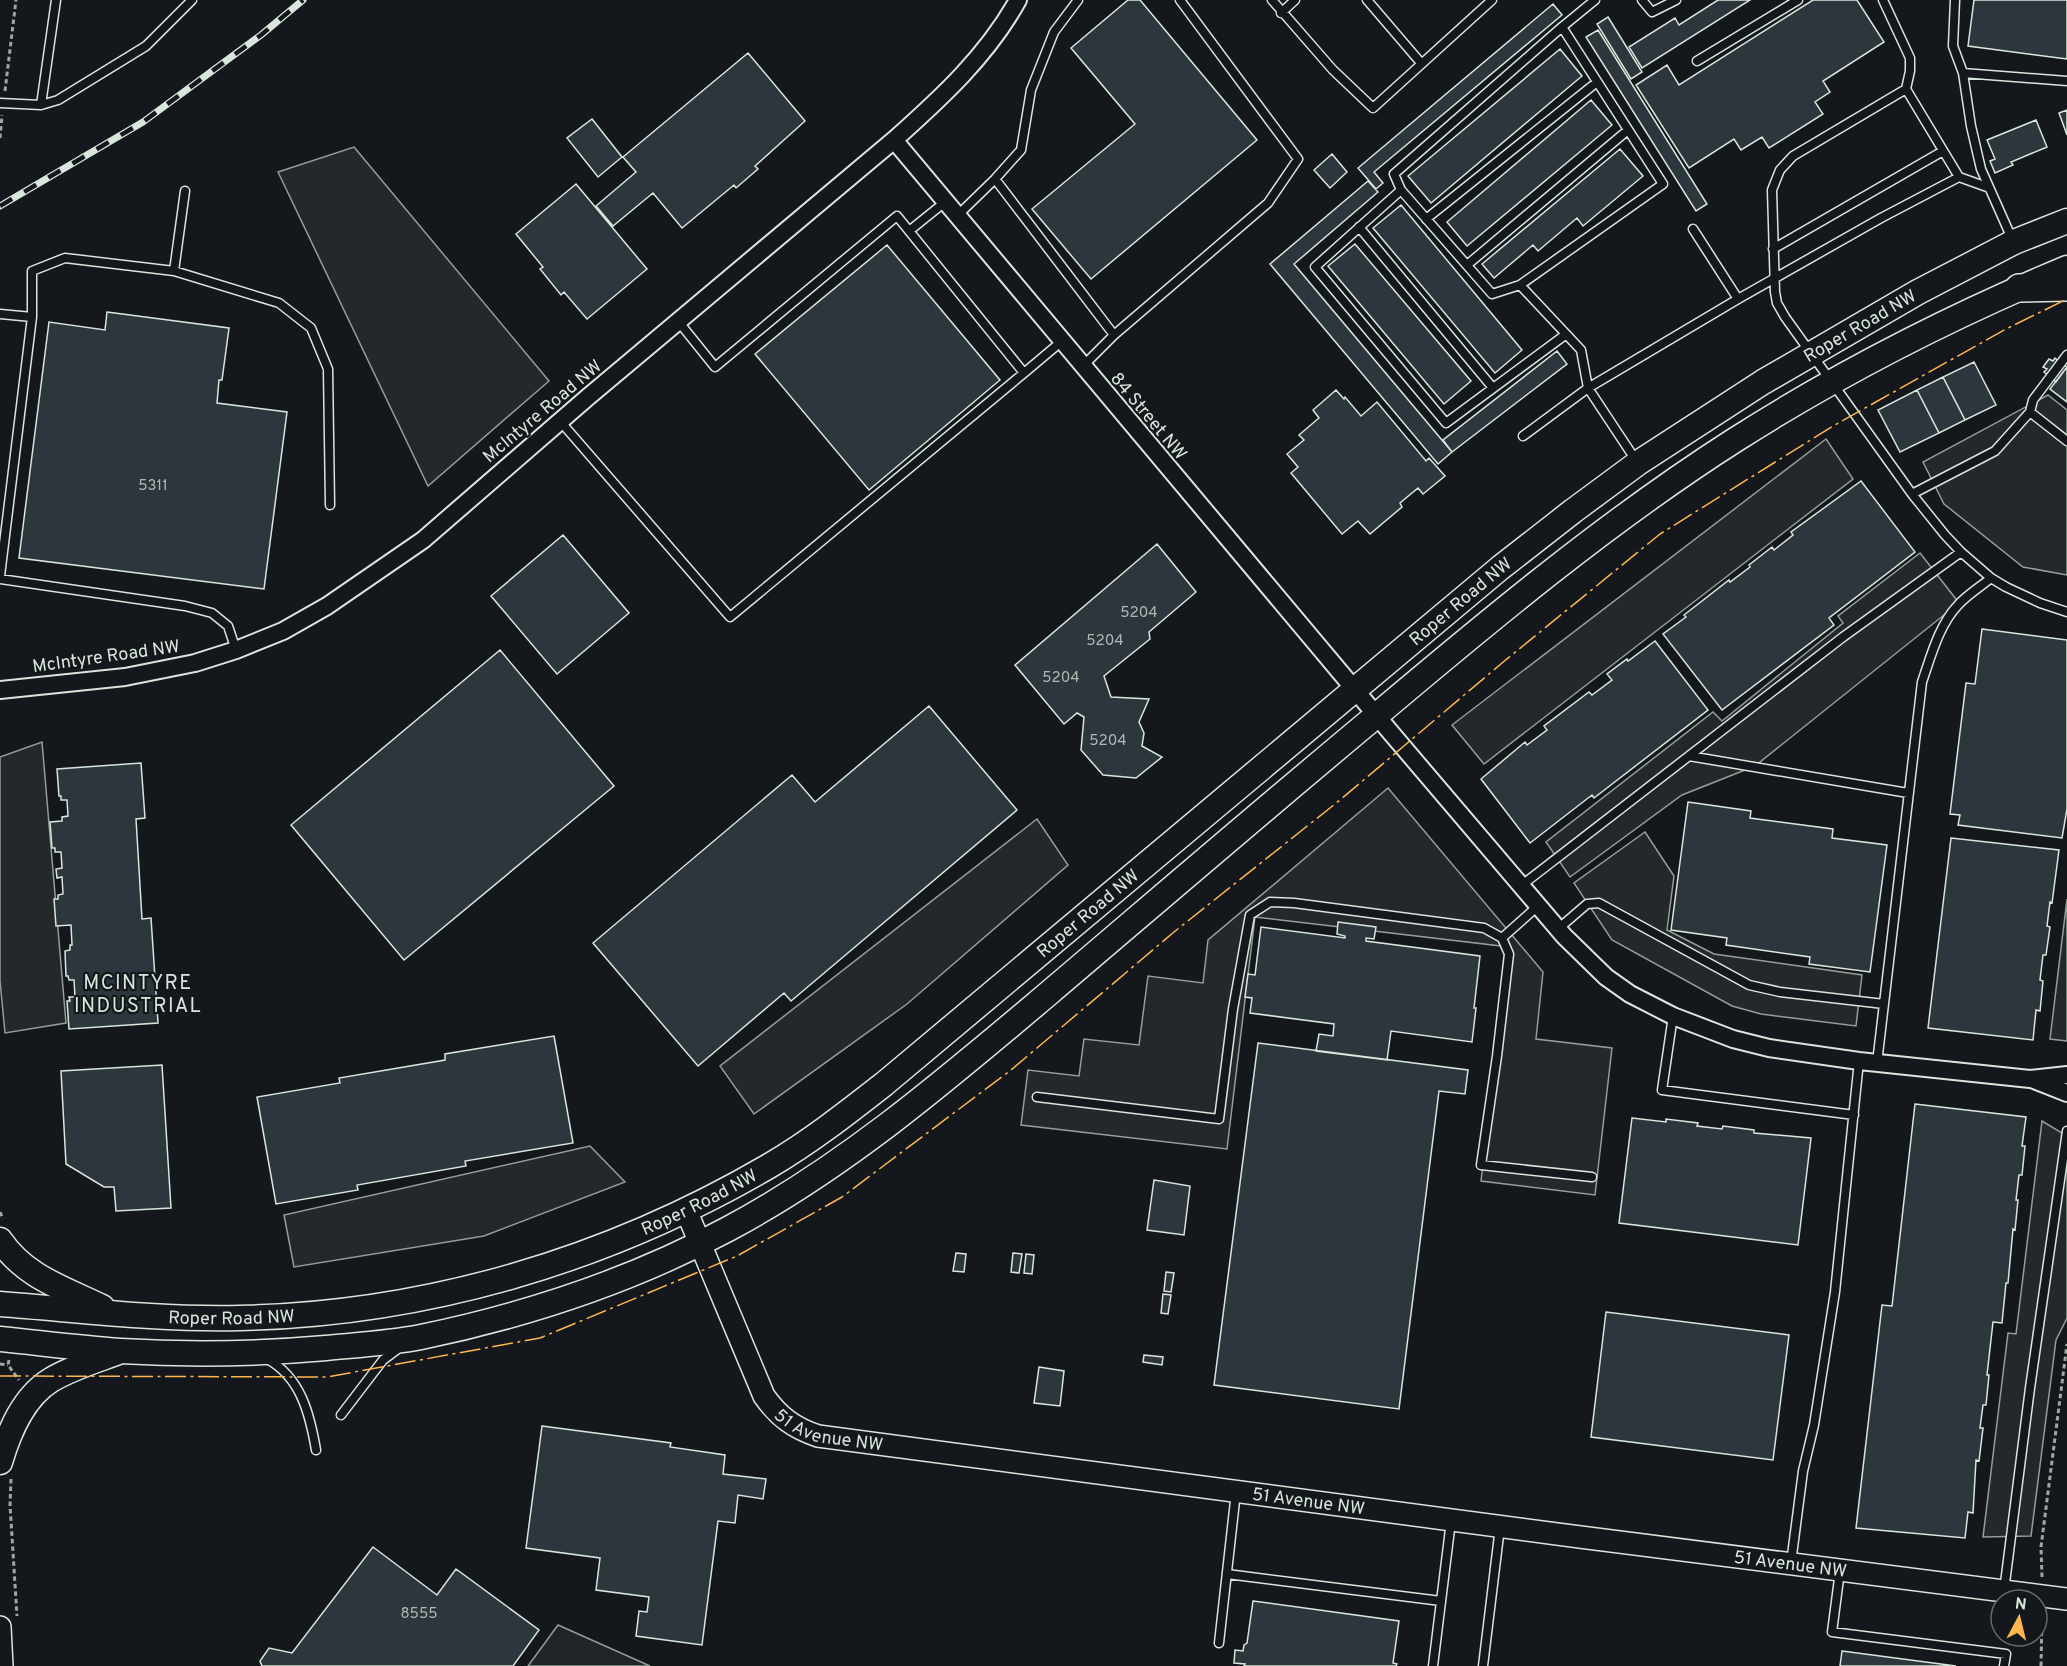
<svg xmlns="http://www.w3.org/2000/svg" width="2067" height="1666" font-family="Overpass,sans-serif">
<rect width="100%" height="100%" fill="#14181c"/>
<path fill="#202428" stroke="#939e99" stroke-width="1.5" d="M558,1625L650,1666H528Z"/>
<path fill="#24282b" stroke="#939e99" stroke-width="1.5" d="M354,147L549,381L428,486L278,172Z
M2048,395L2067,410V575L2023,567L1944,504L1923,462Z
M1826,439L1853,479L1484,764L1452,725Z
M1920,553L1959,603L1755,766L1682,795L1570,877L1546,842L1713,712L1722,721L1843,623L1838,616Z
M42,742L66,1023L5,1033L0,981V757Z
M1388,788L1543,972L1536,1039L1612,1048L1595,1195L1481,1181L1509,947L1255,917L1227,1149L1021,1125L1028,1070L1079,1076L1084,1039L1139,1045L1148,976L1203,983L1208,940Z
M1037,819L1068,865L907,1004L754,1114L720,1066Z
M1645,832L1674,876L1667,930L1714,954L1862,975L1856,1026L1761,1014L1732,1006L1612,940L1574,883Z
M2067,899V1041L2050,1039Z
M2042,1121L2067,1136V1318L2056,1340L2031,1536L1983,1537L2008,1333L2016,1334Z
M590,1146L625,1182L484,1236L294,1267L284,1215Z"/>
<path fill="#2c363c" stroke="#d8e6dc" stroke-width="1.5" d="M1128,0H1140L1257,140L1091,279L1032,209L1135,124L1071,48Z
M1718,0H1750L1642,68L1629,47L1675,18L1679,25Z
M1813,0H1857L1884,42L1823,81L1830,92L1815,102L1823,114L1769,148L1762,137L1741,150L1734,139L1689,168L1636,85L1667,65L1679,85Z
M1974,0H2067V59L1968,46Z
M1553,4L1562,15L1374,172L1383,183L1376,189L1358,168Z
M1608,17L1642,72L1631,79L1597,24Z
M1598,30L1707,204L1696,211L1586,37Z
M1560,49L1582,76L1431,203L1408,176Z
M748,53L805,121L755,166L758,169L736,188L734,185L682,228L653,193L613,226L596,206L636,172L623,157Z
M1591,100L1612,125L1467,246L1447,222Z
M2067,110V135L2059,113Z
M592,119L622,157L598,177L567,138Z
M2036,120L2047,147L2011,162L2013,165L1995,173L1990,161L1995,159L1987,140Z
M1620,149L1643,176L1583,226L1577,218L1538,251L1533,245L1494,278L1482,264Z
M1332,154L1347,172L1330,188L1314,170Z
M1368,181L1378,192L1294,264L1452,452L1438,464L1270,264Z
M576,184L647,269L587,319L564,292L561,295L540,269L543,267L516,234Z
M1401,205L1522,350L1495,373L1373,228Z
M1355,244L1471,381L1444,404L1328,266Z
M887,245L1000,380L869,490L755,354Z
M107,312L229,328L222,380H219L217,403L287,412L264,589L19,558L49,322L105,330Z
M1557,351L1567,364L1452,452L1443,440Z
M2055,358L2067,367L2056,382L2044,372L2047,369L2043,367L2049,359L2053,361Z
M1974,362L1996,405L1965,420L1943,377Z
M2067,367V402L2050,389Z
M1943,377L1965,420L1939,433L1917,390Z
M1336,390L1344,399L1345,397L1361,416L1377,402L1426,461L1429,458L1445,476L1423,494L1418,488L1400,503L1402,507L1370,534L1358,521L1342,534L1291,473L1298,467L1287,454L1304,440L1299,435L1319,418L1313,410Z
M1917,390L1939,433L1900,452L1878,410Z
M1861,481L1915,552L1829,618L1834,625L1722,710L1663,634L1686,617L1684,615L1729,580L1730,582L1750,567L1749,565L1772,547L1774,550L1793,535L1791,532Z
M563,535L629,613L557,674L491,596Z
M1157,544L1196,592L1149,632L1150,639L1104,676L1111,697L1149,699L1139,722L1144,733L1142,746L1162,757L1136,778L1103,775L1081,750L1084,717L1077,713L1064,724L1015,665Z
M1982,629L2067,640V809L2062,838L1958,825L1960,815L1950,814L1966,683L1975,684Z
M1655,641L1708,710L1594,798L1592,795L1530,843L1481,779L1525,742L1527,745L1547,730L1544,726L1589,692L1592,695L1612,680L1607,674L1627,659L1628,661Z
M500,650L614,786L404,960L291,825Z
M929,706L1017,810L791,1001L784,993L698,1066L593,943L792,775L815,802Z
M141,763L145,818L136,819L142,919L151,918L158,1023L69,1029L67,1001H70L69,997H75L74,980H69L68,976H66L65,951L70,950V945H72L71,925L56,926L54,899H58V895L63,894L62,877L57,878L56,869L62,868L61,852H55V848H52L50,822L62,821V817L68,816L67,800H61V796H59L57,769Z
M1688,802L1751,811L1750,818L1833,829L1832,838L1887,845L1870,972L1809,964L1810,957L1726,945L1727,938L1671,930Z
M1951,838L2059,850L2052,903L2050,902L2047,926L2050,927L2046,955H2043L2040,980L2043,981L2040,1011L2036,1010L2033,1040L1928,1028Z
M1338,922L1376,927L1374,939L1366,938V941L1480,956L1474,1008H1476L1472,1042L1391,1031L1387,1060L1316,1051L1319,1034L1333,1036L1334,1024L1250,1013L1252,998L1245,997L1248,974L1255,975L1261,927L1345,938V936L1337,934Z
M554,1036L573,1143L465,1161L466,1166L357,1185L358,1190L276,1204L257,1097L340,1083L339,1078L445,1060V1054Z
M1258,1043L1468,1070L1465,1094L1439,1091L1399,1409L1214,1385Z
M162,1065L171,1208L116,1211L114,1187H104L66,1164L61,1071Z
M1915,1104L2026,1117L2022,1146H2025L2022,1175H2019L2016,1200H2018L2015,1230L2013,1229L2008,1283H2006L2002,1323L1993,1322L1987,1375H1989L1986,1405H1983L1980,1428H1983L1979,1461L1976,1460L1973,1513L1968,1512L1965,1538L1856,1528L1882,1305L1892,1306Z
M1632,1118L1666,1122V1119L1698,1123L1697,1126L1722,1129L1723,1126L1754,1130V1133L1811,1138L1798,1245L1619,1223Z
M1154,1180L1190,1186L1184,1235L1147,1230Z
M956,1253L966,1254L964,1272L953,1271Z
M1013,1253L1022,1254L1019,1273L1011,1272Z
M1026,1254L1034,1255L1032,1274L1024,1273Z
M1166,1272L1174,1273L1171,1292L1164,1291Z
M1163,1294L1171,1295L1168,1314L1161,1313Z
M1606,1312L1789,1335L1773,1460L1591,1437Z
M1144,1355L1163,1357L1162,1365L1143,1362Z
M1039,1367L1064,1371L1060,1406L1034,1403Z
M542,1426L671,1443L670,1447L725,1455L723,1474L766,1479L763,1499L738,1495L735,1523L718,1521L702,1645L636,1636L639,1611L647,1612L649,1597L596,1590L600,1558L526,1548Z
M373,1547L437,1595L456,1569L539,1630L513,1666H262L260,1661L269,1648L292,1653Z
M1253,1601L1399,1621L1393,1663L1397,1664L1396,1666H1244L1245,1664L1234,1663L1235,1650L1243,1651L1244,1645L1247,1643Z
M1842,1651L1956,1666H1840Z"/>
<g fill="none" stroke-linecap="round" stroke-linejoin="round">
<g stroke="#d8e6dc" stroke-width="11">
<path id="service" d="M1272,0L1333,70L1373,108L1492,0
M1367,0L1421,63
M1642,0L1652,12L1676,0
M1883,0L1910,58V71L1906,89
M1955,0L1953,46L1963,73
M1281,13L1295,0
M1562,27L1595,0
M1697,61L1798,0
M0,103L41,105L58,100L146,46L192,0
M41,105L56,0
M1959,177L1906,89L1793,156L1780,170L1772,190L1775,292L1777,303L1785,317L1912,494L1945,535L1961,552L1991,578L2006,587L2040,603L2067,612
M995,179L1114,335
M1401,190L1492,294L1520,285
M957,216L995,179L1021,150L1031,90L1054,32L1078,0
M1426,219L1597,82
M1359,227L1493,388
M909,231L945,202
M2013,241L1981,169L1971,126L1963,73L2067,81
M1773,249L1943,151
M1467,265L1628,130
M174,271L185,191
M1738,299L1881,218L1959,177L1987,187
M0,314L32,317L0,576
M32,317V271L65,258L174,271L279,303L311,328L328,369L330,505
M1082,367L1114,335L1268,203L1298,159L1180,0
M1024,373L1062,341
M2030,412L2033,400L2067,355
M560,421L730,617L1024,373L897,216L715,367L678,321
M1523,436L1588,388L1581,350L1520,285L1663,184L1562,27L1394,174L1401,190L1315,267L1446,423L1565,335
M1637,462L1588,388L1738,299L1693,229
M1912,494L1995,451L2030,412L2067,441
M0,579L185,606L212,613L228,626L236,650
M1689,756L1908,793
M1522,885L1843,637L1961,552
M1539,905L1502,938L1509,954L1497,1056L1481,1165L1592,1177
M1558,929L1587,904L1599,903L1749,985L1780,992L1884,1004
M1673,1016L1662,1090L1854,1115
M1877,1063L1922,682C1931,656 1939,625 1958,605C1967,595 1980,587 1991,578
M1037,1097L1219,1119L1233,1009L1250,915L1270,902L1294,903L1484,928L1502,938
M267,1359C301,1377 310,1415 316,1450
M341,1415L383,1360L399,1348
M1791,1563L1803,1471L1814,1425L1835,1292L1859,1061
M1840,1571L1832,1632L2006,1654L2004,1666
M1227,1574L1441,1601
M2004,1591L2030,1388L2067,1131
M1219,1643L1236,1492
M1433,1666L1451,1521
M1483,1666L1500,1527"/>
</g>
<g stroke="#d8e6dc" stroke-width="20">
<path id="minor" d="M894,140L1392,734L1564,936L1606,977L1630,994L1673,1016L1733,1039L1769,1048L1859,1061L2030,1079L2067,1075
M0,690L125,677L195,663L236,650L283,631L327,606L423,540L588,397L894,140C941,98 987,56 1018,0
M2034,1080L2067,1093"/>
</g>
<g stroke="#d8e6dc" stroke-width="24">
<g id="tertiary">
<path id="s1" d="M686,1210L764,1396C779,1417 794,1428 818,1436L1580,1537L2067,1599"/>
<path d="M0,1627L2,1666"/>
</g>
</g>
<g stroke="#d8e6dc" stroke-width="27">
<g id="secondary">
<path d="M0,1240C25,1277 63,1288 102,1307"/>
<path id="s2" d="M0,1304C80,1310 160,1320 240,1318C427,1314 608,1260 769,1166C810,1142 847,1113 884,1084L1500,568L1573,511L1638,463L1763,382L1918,292L2014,242L2067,221"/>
<path d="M0,1339C40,1343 80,1348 120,1351C188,1355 258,1354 326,1348C357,1345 390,1343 421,1337C527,1315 633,1280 728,1229C846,1166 947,1079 1049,993C1156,902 1263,810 1371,720C1487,622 1608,521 1735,440C1840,373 1952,316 2067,268"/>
<path d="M0,1462C9,1432 23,1397 51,1380C71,1368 94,1361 116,1353"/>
</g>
</g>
<g stroke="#d8e6dc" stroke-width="30">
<path id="primary" d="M2019,288L2067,287"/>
</g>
<path stroke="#9da8a2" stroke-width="3" stroke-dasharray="4.5 3" stroke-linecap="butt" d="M5,91L16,0
M0,138L2,115
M0,1212L3,1219
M9,1360L8,1365L19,1380
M0,1364L8,1365
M11,1479L10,1505L17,1616
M2042,1577L2041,1547L2067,1344
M2041,1666L2042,1614"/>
<use href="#service" stroke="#14181c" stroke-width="8"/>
<use href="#minor" stroke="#14181c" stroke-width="16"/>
<use href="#tertiary" stroke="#14181c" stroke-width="21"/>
<use href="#secondary" stroke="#14181c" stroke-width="24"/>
<use href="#primary" stroke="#14181c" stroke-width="27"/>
<g stroke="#d8e6dc" stroke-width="7">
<path id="rail" d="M0,206L143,122L261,35L303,0"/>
</g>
<use href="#rail" stroke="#14181c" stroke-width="4.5" stroke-dasharray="14" stroke-linecap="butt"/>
<path stroke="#ffb74d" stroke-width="1.5" stroke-dasharray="21 4.5 3 4.5" stroke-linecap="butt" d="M0,1376L327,1377L540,1338L737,1256L842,1197L1011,1070L1174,932L1340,800L1502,663L1660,534L1833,426L2006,329L2067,299"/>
</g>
<g text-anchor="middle" stroke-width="4.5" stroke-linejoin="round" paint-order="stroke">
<g font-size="15" fill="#adbab4">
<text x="153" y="490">5311</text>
<text x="1139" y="617">5204</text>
<text x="1105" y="645">5204</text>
<text x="1061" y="682">5204</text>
<text x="1108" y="745">5204</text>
<text x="419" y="1618">8555</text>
</g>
<g font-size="18" fill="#d8e6dc" stroke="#14181c">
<text dy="6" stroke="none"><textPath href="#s2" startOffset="2176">Roper Road NW</textPath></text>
<text transform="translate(542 411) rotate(-40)" y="6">McIntyre Road NW</text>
<text transform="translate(1149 416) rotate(50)" y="6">84 Street NW</text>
<text dy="6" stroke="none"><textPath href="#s2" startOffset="1690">Roper Road NW</textPath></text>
<text transform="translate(106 656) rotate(-8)" y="6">McIntyre Road NW</text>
<text dy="6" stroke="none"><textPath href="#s2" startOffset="1204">Roper Road NW</textPath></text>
<text dy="6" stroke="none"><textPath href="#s2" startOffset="718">Roper Road NW</textPath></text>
<text dy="6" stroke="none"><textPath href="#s2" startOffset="232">Roper Road NW</textPath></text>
<text dy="6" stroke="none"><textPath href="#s1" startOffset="279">51 Avenue NW</textPath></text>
<text dy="6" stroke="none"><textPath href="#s1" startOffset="765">51 Avenue NW</textPath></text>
<text dy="6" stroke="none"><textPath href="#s1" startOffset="1251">51 Avenue NW</textPath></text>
</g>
<g font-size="20" letter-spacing="1.5" fill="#d8e6dc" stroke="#14181c">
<text x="138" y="989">MCINTYRE<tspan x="138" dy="23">INDUSTRIAL</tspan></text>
</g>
</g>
<g transform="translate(2019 1618) rotate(7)"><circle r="28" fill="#14181c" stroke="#626a69" stroke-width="1.5"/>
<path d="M0-4.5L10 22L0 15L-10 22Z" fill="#ffb74d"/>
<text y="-9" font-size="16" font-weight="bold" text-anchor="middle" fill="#d8e6dc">N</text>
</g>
</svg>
